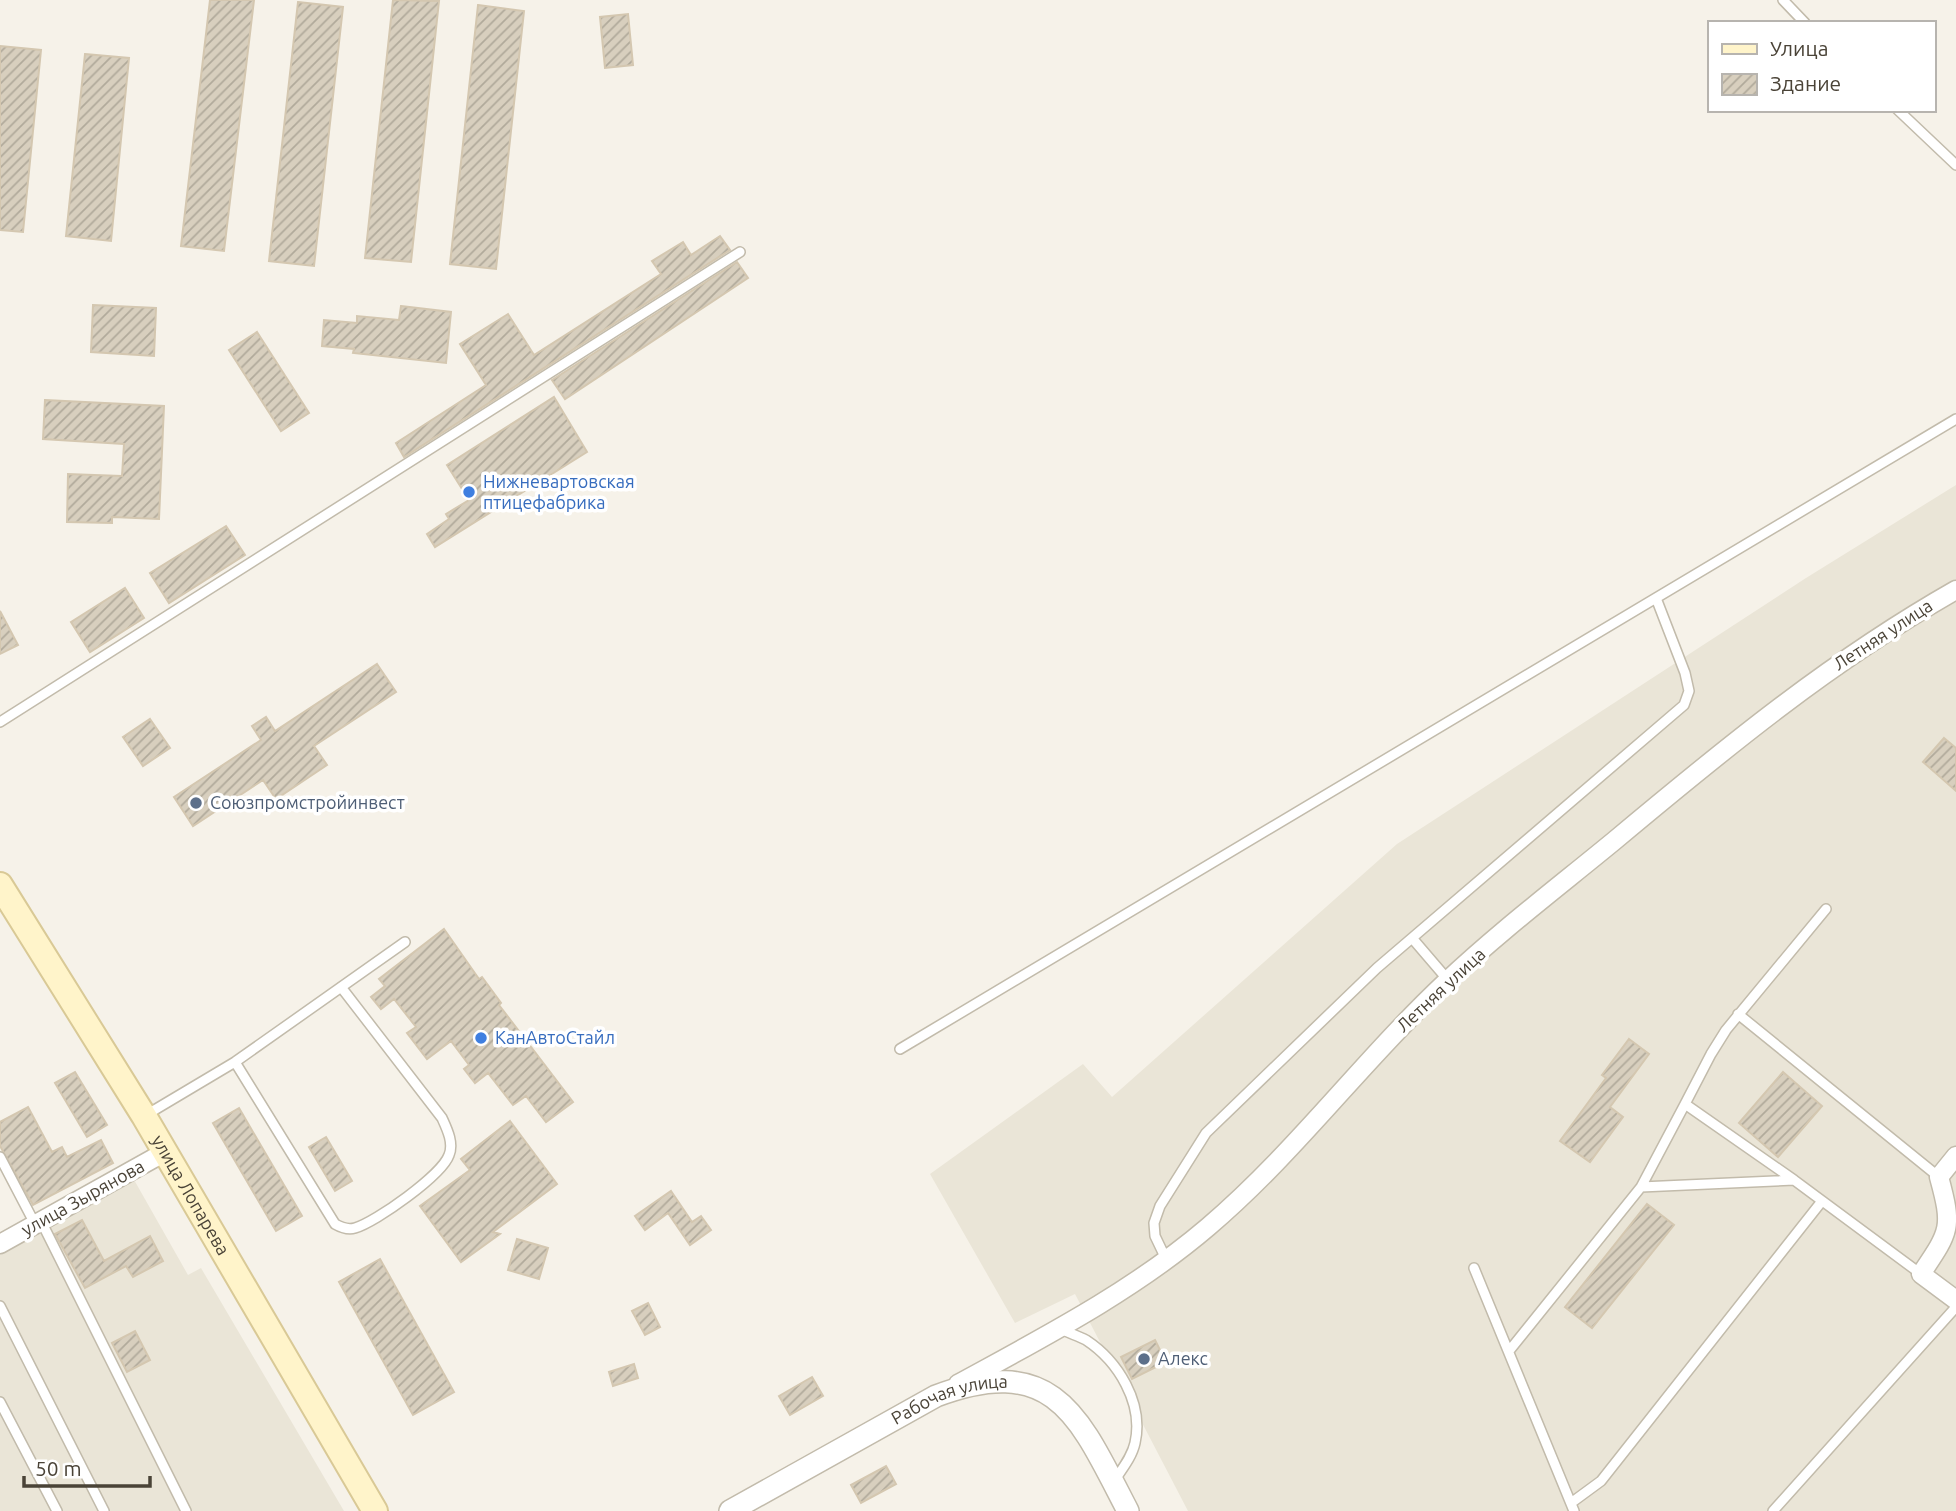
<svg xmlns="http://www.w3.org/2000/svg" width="1956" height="1511" font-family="Ubuntu,sans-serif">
<defs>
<pattern id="building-hatch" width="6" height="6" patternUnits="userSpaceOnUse" patternTransform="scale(1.75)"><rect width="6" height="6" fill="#d8cfbe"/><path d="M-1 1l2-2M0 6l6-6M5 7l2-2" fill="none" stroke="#b1aa9b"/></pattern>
</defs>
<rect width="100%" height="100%" fill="#f6f2e9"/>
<path fill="#eae5d7" d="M1956,485V1511H1188L1075,1294L1015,1323L930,1174L1083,1064L1112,1097L1397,844L1806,578Z
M133,1178L188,1275L201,1268L344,1511H0V1250Z"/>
<path fill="url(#building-hatch)" stroke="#d4c7b0" stroke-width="2" d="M210,0H254L224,251L181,246Z
M393,0L439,1L411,262L365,258Z
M298,2L343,7L314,266L269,261Z
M478,5L524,11L496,269L450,264Z
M628,14L633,65L605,68L600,17Z
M0,46L41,50L23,232L0,230Z
M85,54L129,58L111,241L66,236Z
M720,236L730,250L404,457L396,443L486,385L460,344L508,314L534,355L661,274L652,261L683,242L691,255Z
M737,262L748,278L565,399L552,380Z
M93,305L156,308L154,356L91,352Z
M401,306L451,312L446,363L353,353L354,349L322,346L324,320L357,323V316L399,320Z
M257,332L309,413L281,431L229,350Z
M554,397L587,452L435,547L427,534L449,519L446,514L469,500L447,465Z
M45,400L164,406L159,519L112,517V523L67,522L68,474L122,476L124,444L43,439Z
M226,526L245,555L169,603L150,573Z
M125,588L144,618L90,652L71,622Z
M0,611L18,645L0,654Z
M377,664L396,692L314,746L327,765L276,799L263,780L193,826L174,797L261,740L252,726L266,717L275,731Z
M150,719L170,748L143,766L123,737Z
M1944,738L1956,748V791L1923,762Z
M444,929L479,979L482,977L501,1003L499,1005L573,1102L546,1122L526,1096L513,1105L488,1073L475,1083L464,1069L469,1065L451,1041L427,1059L407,1033L416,1027L394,999L381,1009L371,997L385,986L379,979Z
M1629,1039L1649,1054L1610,1107L1623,1117L1590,1162L1560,1141L1606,1078L1602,1075Z
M75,1072L107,1125L87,1137L55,1083Z
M1783,1072L1822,1106L1778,1157L1739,1123Z
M28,1107L52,1152L62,1147L67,1157L101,1140L113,1163L33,1205L0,1146V1122Z
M239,1108L302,1216L276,1231L213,1123Z
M510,1121L557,1184L493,1232L500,1234L461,1262L420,1206L470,1170L461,1159Z
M326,1137L352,1181L335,1191L309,1147Z
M671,1191L692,1222L701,1216L711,1230L690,1245L668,1213L645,1230L635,1216Z
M1647,1204L1674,1225L1592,1328L1565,1307Z
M82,1220L104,1261L150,1236L163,1261L133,1277L126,1266L85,1288L55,1234Z
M517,1239L548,1248L539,1279L508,1270Z
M380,1259L454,1392L413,1415L339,1282Z
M648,1303L660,1327L645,1335L632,1311Z
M135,1331L150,1360L127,1372L112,1343Z
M1155,1340L1166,1362L1132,1379L1121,1357Z
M634,1364L638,1378L613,1386L609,1372Z
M812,1377L823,1396L790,1415L779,1396Z
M886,1466L896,1484L861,1503L851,1485Z"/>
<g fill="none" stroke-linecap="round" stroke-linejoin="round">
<g stroke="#c2bbab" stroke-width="12">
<path id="service" d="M1783,0L1805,23
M1898,110L1956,165
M0,722L740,252
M1412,938L1448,980
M1738,1014L1939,1177
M900,1049L1956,419
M235,1062L335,1224C342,1228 348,1230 355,1228C376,1222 442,1175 449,1155C454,1143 447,1129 442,1118L341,987
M1685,1104L1711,1054L1726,1030L1826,909
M146,1115L235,1062L405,942
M0,1157L35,1224
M1641,1187L1685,1104L1794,1180
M41,1221L186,1511
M1166,1259L1155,1236L1154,1223L1160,1206L1206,1133L1377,968L1684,705L1689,691L1685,673L1656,598
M1474,1268L1574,1511
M0,1306L104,1511
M1061,1329C1069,1333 1078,1336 1086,1340C1118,1361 1144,1403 1135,1443C1132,1457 1122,1469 1114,1481
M1509,1351L1641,1187L1794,1180L1921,1274
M0,1402L57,1511
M1571,1503L1601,1481L1822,1201
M1773,1511L1956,1307"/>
</g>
<g stroke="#c2bbab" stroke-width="21">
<path id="minor" d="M1956,1156L1939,1177C1953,1228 1950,1231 1921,1274L1956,1300
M0,1244L165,1152
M958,1384C1044,1337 1133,1291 1208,1227C1295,1153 1363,1060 1446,982C1499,932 1558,887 1614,841C1724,749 1831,661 1956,590"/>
</g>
<g stroke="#c2bbab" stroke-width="24">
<g id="tertiary">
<path id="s1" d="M730,1511L936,1396C1056,1351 1080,1419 1128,1511"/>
</g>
</g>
<g stroke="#d9c996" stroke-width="28">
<g id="secondary">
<path id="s2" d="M0,885L144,1116L375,1511"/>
</g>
</g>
<use href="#service" stroke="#fff" stroke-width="9"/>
<use href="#minor" stroke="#fff" stroke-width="18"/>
<use href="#tertiary" stroke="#fff" stroke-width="21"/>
<use href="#secondary" stroke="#fff4ca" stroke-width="24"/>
</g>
<g fill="#3f7fe0" stroke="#fff" stroke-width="2.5">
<circle cx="469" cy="492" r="7"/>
<circle cx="481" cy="1038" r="7"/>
</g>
<g fill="#5c6f8a" stroke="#fff" stroke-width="2.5">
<circle cx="196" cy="803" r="7"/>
<circle cx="1144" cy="1359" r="7"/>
</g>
<g text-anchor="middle" stroke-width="7" stroke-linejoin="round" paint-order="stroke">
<g font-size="18" fill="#366cbe" stroke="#fff" text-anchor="start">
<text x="483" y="488">Нижневартовская<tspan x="483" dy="21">птицефабрика</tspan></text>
<text x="495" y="1044">КанАвтоСтайл</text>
</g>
<g font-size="18" fill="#4a4337" stroke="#fff">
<text transform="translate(1883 635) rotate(-33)" y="6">Летняя улица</text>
<text transform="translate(1441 990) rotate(-43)" y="6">Летняя улица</text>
<text dy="6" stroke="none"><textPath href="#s2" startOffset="364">улица Лопарева</textPath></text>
<text transform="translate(83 1198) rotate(-29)" y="6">улица Зырянова</text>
<text dy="6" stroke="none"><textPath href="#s1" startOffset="248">Рабочая улица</textPath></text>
</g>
<g font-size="18" fill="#4e5e75" stroke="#fff" text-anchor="start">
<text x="210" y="809">Союзпромстройинвест</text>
<text x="1158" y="1365">Алекс</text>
</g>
</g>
<rect x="1708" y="21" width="228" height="91" fill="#ffffff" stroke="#b7b4af" stroke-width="2"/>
<rect x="1722" y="44" width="35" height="10" fill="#fff4ca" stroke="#b7b4af" stroke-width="2"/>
<text x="1770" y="56" font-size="21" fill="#4a4337">Улица</text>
<rect x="1722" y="74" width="35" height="21" fill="url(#building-hatch)" stroke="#b7b4af" stroke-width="2"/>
<text x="1770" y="91" font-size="21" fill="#4a4337">Здание</text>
<path d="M24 1476v10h126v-10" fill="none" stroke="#4a4337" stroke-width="3.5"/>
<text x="35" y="1476" font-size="21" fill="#4a4337" stroke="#ffffff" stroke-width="5" paint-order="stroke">50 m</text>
</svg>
